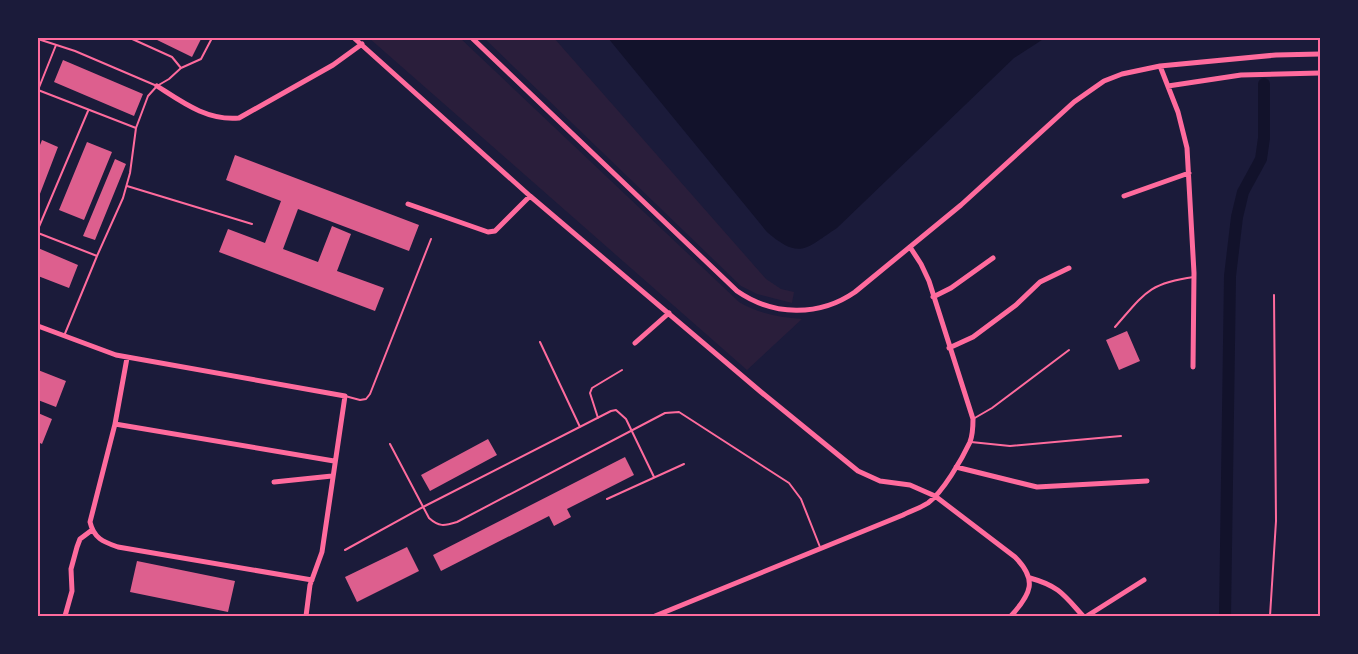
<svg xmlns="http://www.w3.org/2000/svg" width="1358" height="654" font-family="'Exo 2',sans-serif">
<rect width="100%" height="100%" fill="#1b1b3a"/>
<path fill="#2a1e3b" d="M369,38H460L739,302C759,314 779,317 802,319L747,370Z
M484,38H554L766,279L781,289L794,292L792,303L757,294L741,286Z"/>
<path fill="#12122b" d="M608,38H1045L1014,58L837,228C805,249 800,260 767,232Z"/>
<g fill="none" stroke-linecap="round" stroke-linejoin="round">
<path stroke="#12122b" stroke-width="12" d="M1225,616L1230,276L1237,217L1243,192L1261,159L1264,138V84"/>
</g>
<path fill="#dd5f8e" d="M153,38H198L201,39L192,57Z
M63,60L143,94L134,116L54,82Z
M42,140L58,147L38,199V150Z
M87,142L112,152L84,220L59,210Z
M235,155L419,225L409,251L298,209L283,249L318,262L332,226L351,234L337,271L384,288L375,311L219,252L228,229L265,243L281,201L226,180Z
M115,159L126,164L95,240L83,236Z
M38,248L78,265L69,288L38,276Z
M1127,331L1140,361L1119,370L1106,340Z
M38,370L66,381L56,407L38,400Z
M38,413L52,419L42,444L38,442Z
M488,439L497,455L430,491L421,475Z
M625,457L634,475L567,509L571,517L554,526L549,516L441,571L433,555Z
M407,547L419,571L357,602L345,577Z
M137,561L235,581L228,612L130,592Z"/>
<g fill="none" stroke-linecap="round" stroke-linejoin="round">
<path stroke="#ff6b9d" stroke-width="2" d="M1270,616L1276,521L1274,295"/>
<path stroke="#ff6b9d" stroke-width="2" d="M130,38L172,57L181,68
M38,39L75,51L157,86
M38,90L136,128
M38,90L56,45
M127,186L252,224
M38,229L88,111
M38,233L97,256
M1115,327C1144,294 1148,283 1194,277
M64,336L97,256L123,198L130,173L136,128L148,96L157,86L169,79L181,68L201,59L212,38
M540,342L580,427
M345,396L360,400L366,399L370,394L431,239
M598,418L590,393L592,388L622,370
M973,419L992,408L1069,350
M971,442L1010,446L1121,436
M390,444L429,518C439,527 444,526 457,522L665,413L679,412L789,483L801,499L820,547
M607,499L684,464
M345,550L423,507L611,411L616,410L626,419L654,477"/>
<path stroke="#ff6b9d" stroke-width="5" d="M354,38L530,196L761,392L858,471L880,481L910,485L935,496L1015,557C1038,580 1031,594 1011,616
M472,38L737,291C773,316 819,317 855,292L961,205L1074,102L1104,81L1122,74L1160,66L1276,55L1320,54
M1160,66L1178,112L1187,148L1194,273L1193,367
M157,86C182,102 207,121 239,118L333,65L362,44
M1168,86L1241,75L1320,73
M1124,196L1189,173
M408,204L488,232L495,231L530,196
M933,297L951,288L993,258
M38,326L116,355L345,396L322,552L310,585L306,616
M635,343L669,313
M949,348L973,337L1016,305L1040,282L1069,268
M127,358L115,424L90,522C94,539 104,542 118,547L312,580
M115,424L334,461
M956,467L1037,487L1147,481
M274,482L332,476
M1030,578C1059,586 1064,595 1083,616
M65,616L72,591L71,569L77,547L80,539L92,530
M655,616L903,515C911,511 920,508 928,503C943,492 962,459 970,442C973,434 973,427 973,419L929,281L921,264L910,247
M1087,616L1144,580"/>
</g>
<rect width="1358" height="654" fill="none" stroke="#1b1b3a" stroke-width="78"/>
<rect x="39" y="39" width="1280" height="576" fill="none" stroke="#ff6b9d" stroke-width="2"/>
</svg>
